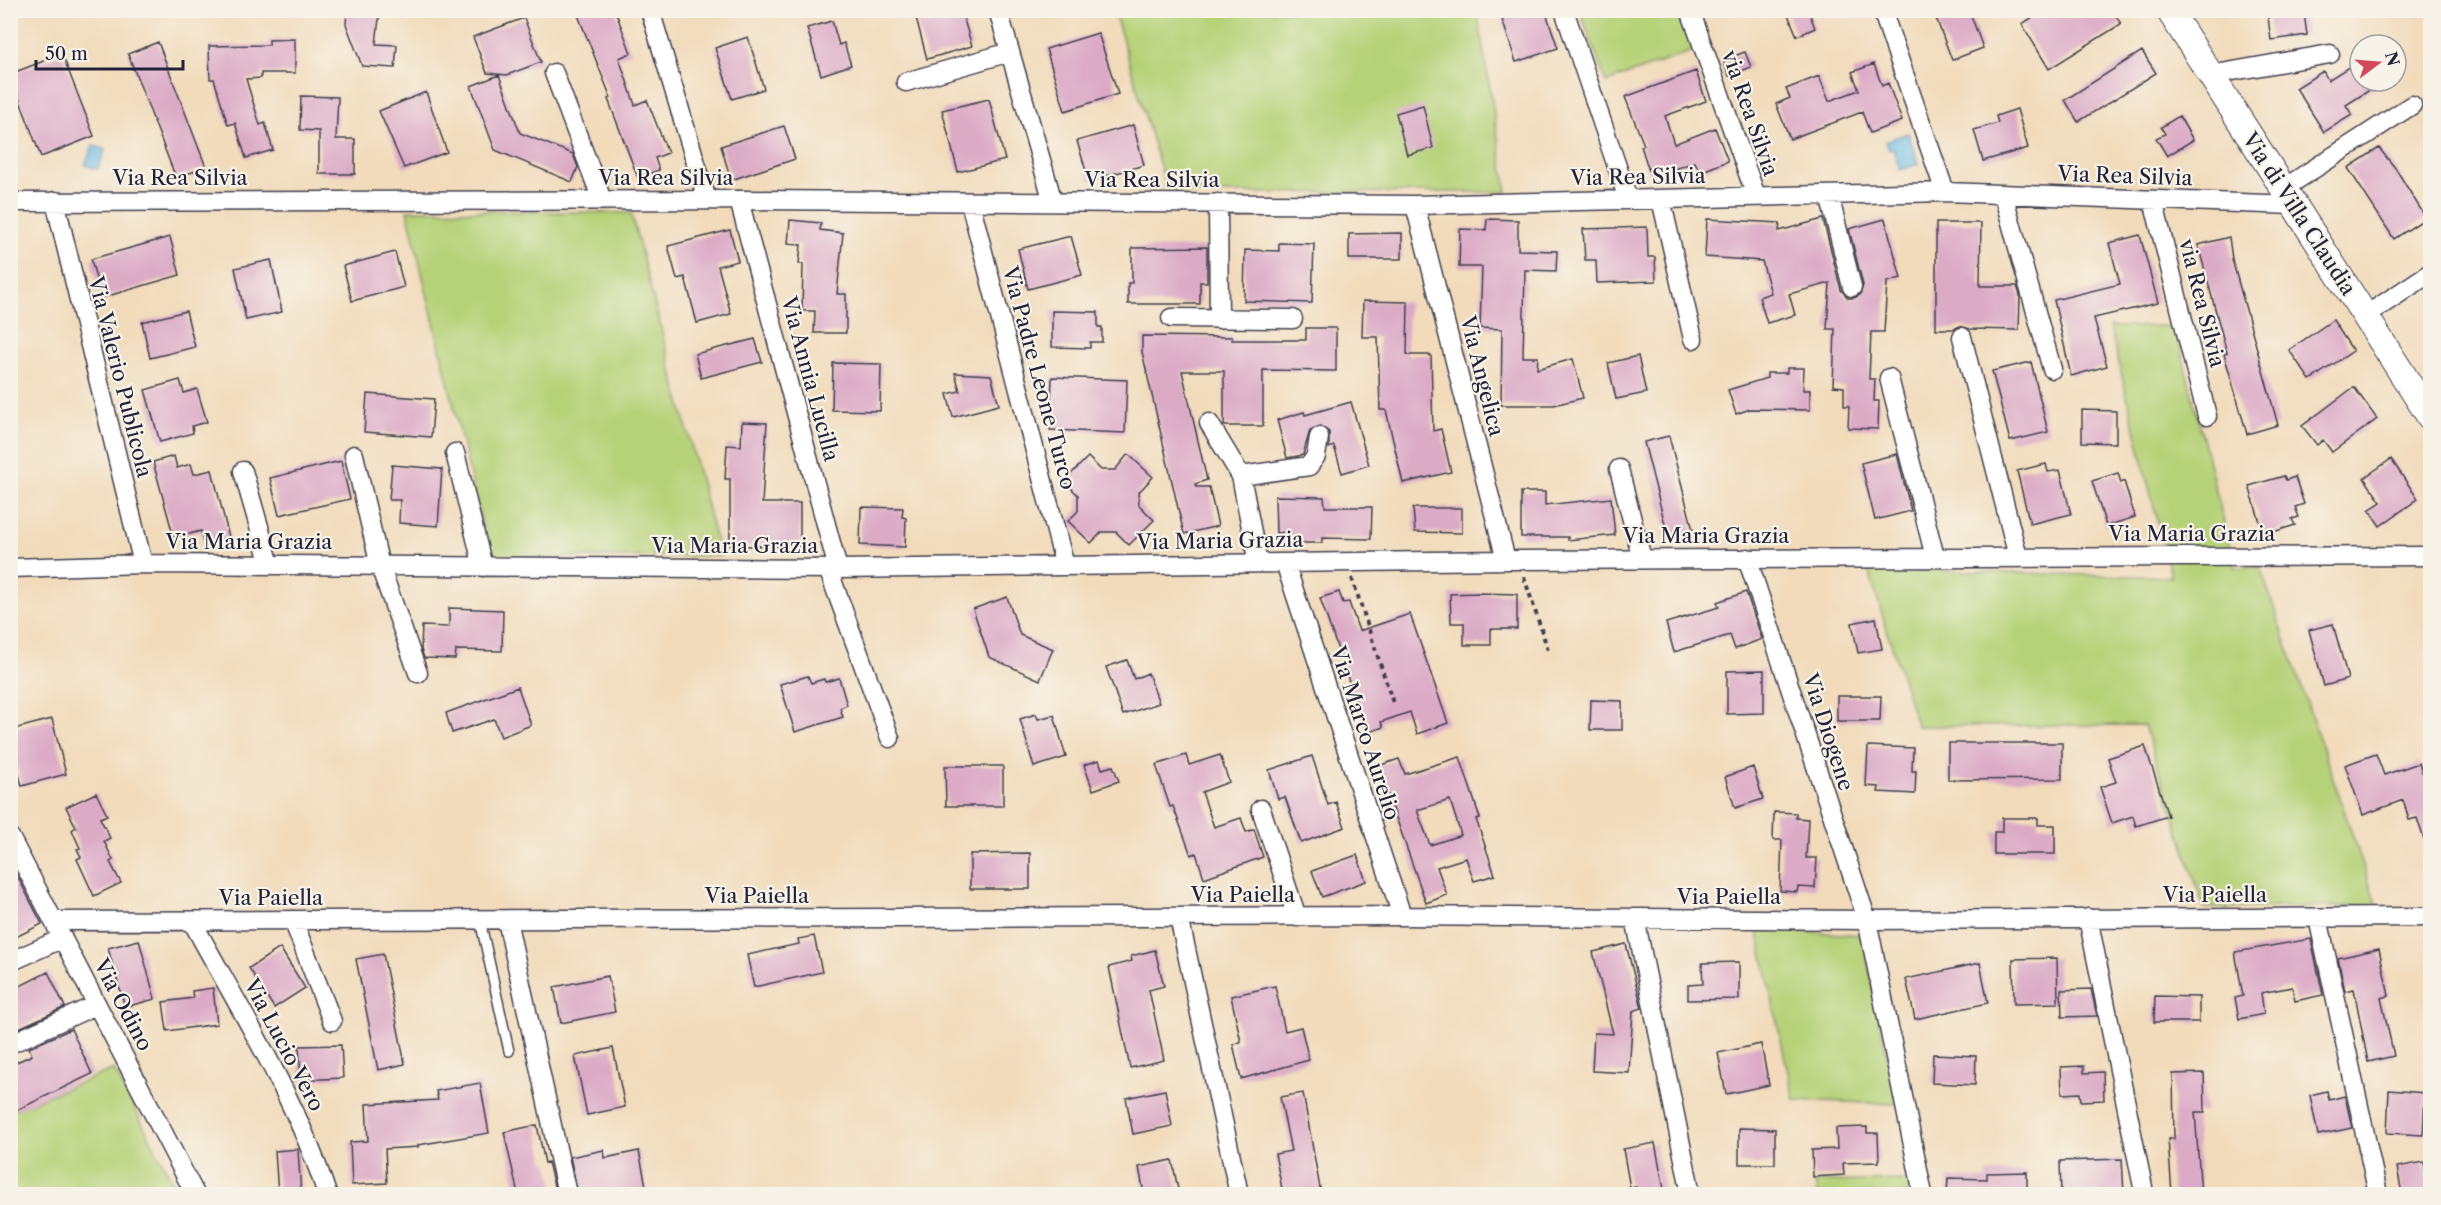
<svg xmlns="http://www.w3.org/2000/svg" width="2441" height="1205" font-family="'Libre Caslon Text',serif">
<rect width="100%" height="100%" fill="#f7f3e8"/>
<filter id="ink" filterUnits="userSpaceOnUse"><feTurbulence type="fractalNoise" baseFrequency=".0167" numOctaves="2"/><feDisplacementMap in="SourceGraphic" scale="12" xChannelSelector="R" yChannelSelector="G"/><feConvolveMatrix kernelMatrix="1 2 1 2 8 2 1 2 1" color-interpolation-filters="sRGB"/></filter>
<filter id="wash" filterUnits="userSpaceOnUse"><feTurbulence type="fractalNoise" baseFrequency=".008" numOctaves="4" result="noise"/><feDisplacementMap in="SourceGraphic" scale="24" xChannelSelector="R" yChannelSelector="G"/><feGaussianBlur stdDeviation="1.35" result="paint"/><feColorMatrix in="noise" values="0 0 0 0 0 0 0 0 0 0 0 0 0 0 0 0 0 1.4 0 .05"/><feComposite in="paint" operator="in"/></filter>
<g filter="url(#wash)">
<rect width="100%" height="100%" fill="#f1dbbb"/>
<path fill="#b6d278" stroke="#6c7a5a" stroke-width="1.5" d="M1114,11H1477L1507,192L1168,193Z
M1580,11H1682L1696,50L1606,82Z
M407,210L631,213L720,556L490,558Z
M2175,326L2235,567H2260L2377,906L2204,908L2144,725L1917,726L1868,569L2171,577L2110,327Z
M1757,929L1862,935L1897,1104L1794,1100Z
M114,1069L179,1194H11V1111Z
M1910,1180L1913,1194H1817L1815,1182Z"/>
<path fill="#66bbe2" stroke="#446e8e" stroke-width="1.5" d="M1908,133L1919,164L1900,170L1893,149L1889,150L1885,141Z
M93,145L105,150L98,169L85,165Z"/>
<g id="blocks">
<path fill="#dbabc6" fill-rule="evenodd" d="M347,10H380L376,44L397,45L395,68L362,66L346,24Z
M576,10H615L631,53L619,58L635,105L647,100L668,153L655,158L659,170L638,178L608,99L611,98Z
M914,10H961L972,46L927,59Z
M1499,10H1545L1558,48L1516,62Z
M1786,10H1808L1815,28L1797,36Z
M1933,10H1969L1983,48L1952,60Z
M2044,10H2113L2121,24L2049,69L2022,24Z
M2267,10H2296L2297,14L2304,13L2307,35L2271,40Z
M524,18L541,62L507,75L487,73L473,37Z
M832,21L839,45L844,43L851,65L821,75L807,28Z
M1098,33L1118,94L1065,111L1046,49Z
M748,37L764,89L732,99L715,48Z
M295,39V73H261V78L246,79L260,125L265,123L273,150L246,158L235,123L228,125L214,79H210L209,46L269,45V40Z
M158,42L206,167L176,178L128,54Z
M2142,51L2156,73L2078,122L2065,100Z
M1745,52L1751,67L1729,76L1723,60Z
M62,54L94,136L41,157L10,74Z
M2360,60V81H2384L2346,105L2352,115L2324,132L2296,88L2323,71L2328,80Z
M1874,64L1882,86L1888,83L1902,121L1870,133L1862,112L1790,139L1776,104L1790,98L1786,89L1819,76L1829,101L1859,90L1852,72Z
M1696,71L1706,101L1665,116L1674,144L1715,128L1728,161L1700,172L1695,162L1651,177L1641,146L1644,145L1625,97Z
M499,75L520,133L573,154L578,167L572,182L495,150L471,86Z
M426,92L447,152L404,168L379,111Z
M301,96L338,97L336,139H355V174H319V131L300,130Z
M989,99L1005,160L958,172L942,110Z
M1423,105L1433,148L1407,155L1396,113Z
M2017,109L2028,148L1983,161L1974,130L1998,123L1996,116Z
M2179,116L2193,140L2167,156L2156,138L2165,134L2161,127Z
M1133,125L1144,165L1089,181L1077,141Z
M784,126L795,159L731,180L721,146Z
M2379,148L2396,169L2426,218L2394,239L2348,168Z
M1487,219L1518,220V250L1557,251L1556,271L1525,270L1523,357H1538L1537,369L1573,359L1583,398L1554,405H1501L1502,329L1480,328L1482,267H1459L1460,229L1486,230Z
M1707,219L1780,223L1779,231L1823,219L1841,290L1848,298H1854L1860,295L1863,285L1849,229L1885,219L1901,278L1887,282L1884,332H1871L1869,379H1875L1874,401H1879L1878,429L1848,428L1849,406H1844V387L1833,386L1835,329H1827L1830,283L1789,294L1795,315L1767,323L1759,297L1771,293L1762,261L1705,257Z
M790,220L821,223L820,230L843,233L837,294H846V333H814L815,311H802L803,264H799L801,245L788,244Z
M1936,223H1981L1980,286H2017L2020,295L2019,330L1970,329L1960,326L1954,329H1936Z
M1647,227L1648,257H1655L1656,281L1597,283L1596,260H1585L1583,229Z
M730,230L738,261L718,266L731,314L697,323L685,277L677,279L668,246Z
M1402,233V259H1349V234Z
M2140,235L2158,303L2094,318L2107,366L2071,376L2054,300L2120,284L2109,243Z
M1071,236L1082,275L1028,289L1018,249Z
M170,237L180,275L101,298L91,259Z
M2229,237L2232,259L2278,425L2247,434L2224,354L2227,353L2198,245Z
M1279,243L1314,244L1312,303L1244,301L1245,250L1279,251Z
M1207,247V282H1200V304H1128V283H1132V248Z
M395,252L404,287L352,301L343,266Z
M271,260L282,312L246,320L235,268Z
M1363,301L1408,302L1407,355H1431L1433,431L1441,429L1451,472L1403,483L1386,410H1380L1378,337H1362Z
M186,311L195,347L150,358L142,322Z
M1052,311L1098,312V327H1102V342H1090V348L1052,347Z
M2333,320L2353,351L2310,380L2289,350Z
M1306,328H1336V371L1263,370V426H1224V371H1182L1207,480L1195,484L1196,487H1209L1218,526L1184,534L1142,352V336L1232,337V340H1306Z
M755,339L762,362L701,378L695,354Z
M1638,356L1646,393L1616,399L1608,363Z
M2031,362L2048,432L2010,441L1992,371Z
M833,363L881,364L880,411L832,410Z
M1787,368H1804L1803,390H1810V410L1750,409L1736,414L1728,390L1767,378V373H1787Z
M955,373L991,375L999,405L953,417L947,394L960,391Z
M1052,377L1127,380L1125,433L1050,430Z
M180,380L184,393L197,389L207,422L192,426L193,433L160,442L145,390Z
M2354,387L2377,419L2332,452L2323,440L2317,445L2302,426Z
M367,394L434,399L431,437L364,432Z
M1351,402L1369,465L1342,473L1334,446L1329,448V432L1320,426L1310,430L1303,455L1287,458L1277,420L1304,412L1305,415Z
M2082,410L2116,411V443L2082,442Z
M742,422L767,423L762,503H800V546H730V479H725L727,445L741,446Z
M1669,436L1694,534L1669,540L1644,442Z
M1128,454L1153,477L1138,493L1139,505L1154,520L1129,545L1116,532H1102L1091,543L1068,521L1078,511V495L1064,481L1088,457L1101,470H1115Z
M1897,454L1911,511L1875,520L1861,463Z
M174,456L177,468L191,464L194,474L212,470L229,537L204,544L201,531L174,538L153,462Z
M2391,459L2418,499L2380,526L2369,510L2381,502L2364,478Z
M341,461L350,499L279,515L270,478Z
M2046,464L2048,472L2060,470L2071,514L2030,524L2017,471Z
M392,465L442,469L438,526L399,523L400,500H389Z
M2118,473L2121,483L2124,481L2135,517L2106,526L2092,481Z
M2284,476L2286,480L2295,477L2304,504L2295,507L2299,517L2292,519L2295,525L2264,535L2249,486Z
M1521,492H1545V505L1611,498L1615,535L1568,540V537H1521Z
M1275,496L1324,497L1325,507H1372L1371,539L1322,538V543H1288V532L1276,533Z
M861,507L903,508L902,517L906,518L905,547L860,545Z
M1413,508H1462V533L1415,532Z
M1339,592L1343,603L1349,602L1359,631L1410,614L1448,723L1417,734L1410,712L1381,722L1383,727L1367,733L1320,598Z
M1746,592L1762,639L1735,649L1730,635L1674,652L1666,623L1719,607L1717,602Z
M1479,593L1517,594V629H1491V645H1464V623H1451L1450,594Z
M1007,597L1020,635L1053,649L1040,680L989,657L973,609Z
M449,608L503,610L502,651L456,650L455,659L424,658L421,649L422,626L449,627Z
M1876,618L1882,649L1858,653L1852,623Z
M2333,624L2348,679L2324,686L2309,630Z
M1127,660L1134,679L1148,673L1159,703L1123,715L1106,667Z
M1764,670V713L1727,714V671Z
M808,676L811,683L824,679L825,682L839,678L847,705L840,708L843,717L795,732L780,684Z
M518,687L531,725L501,737L494,719L452,733L446,713Z
M1837,696H1881L1880,721H1837Z
M1591,700L1622,701V730H1590Z
M1036,714L1038,719L1054,715L1066,757L1034,767L1020,719Z
M52,719L66,774L22,786L10,741V730Z
M1948,743H2062V779L1948,780Z
M1868,746L1913,748L1912,771H1916L1915,794L1878,792L1879,787L1866,786Z
M2145,746L2168,816L2136,826L2133,816L2112,823L2100,787L2116,782L2108,758Z
M2376,754L2384,775L2419,763L2422,772L2430,769V848L2427,849L2417,818L2409,820L2403,800L2363,815L2345,765Z
M1186,755L1189,765L1220,755L1229,782L1202,792L1214,827L1241,818L1246,832L1254,829L1263,857L1204,878L1196,853L1191,855L1173,806L1170,807L1156,765Z
M1312,756L1328,805L1336,802L1345,827L1301,843L1285,797L1278,799L1269,770Z
M1460,757L1480,818L1476,819L1495,875L1474,881L1466,858L1437,867L1447,895L1426,903L1378,766L1399,759L1405,774ZM1450,800L1461,835L1430,845L1417,810Z
M1099,760L1102,769L1113,766L1119,781L1093,790L1084,765Z
M945,766H1003V806H946Z
M1753,767L1763,799L1735,808L1725,777Z
M96,793L107,815L100,818L110,838L104,841L113,860L110,862L121,883L94,896L77,859L81,857L77,849L80,848L72,830L76,827L66,807Z
M1774,812L1796,813V818L1808,819L1806,858H1817L1815,888L1798,887L1797,892L1780,891L1782,840H1773Z
M2002,818H2038V825H2055V854H1994V832H2002Z
M1030,853V889H970V854Z
M1357,855L1366,881L1322,897L1312,871Z
M10,862L42,924L10,940Z
M814,936L822,972L754,987L747,955L799,944L798,939Z
M2311,939L2323,995L2295,1001L2292,987L2261,993L2264,1014L2239,1019L2235,998L2243,996L2235,952Z
M139,940L155,999L125,1007L108,948Z
M1626,944L1642,1008L1633,1011L1629,1073L1592,1071L1594,1033L1613,1034L1593,952Z
M280,948L305,988L274,1008L249,968Z
M2379,949L2389,996L2381,998L2394,1056L2368,1062L2354,989L2345,991L2338,958Z
M1155,950L1164,986L1149,990L1164,1060L1130,1068L1109,967L1132,961L1131,956Z
M383,954L405,1064L378,1070L356,959Z
M2057,958L2058,1003L2014,1004L2013,959Z
M1739,962V999L1688,1000V985L1703,984L1702,963Z
M1980,963L1988,1003L1915,1019L1906,979Z
M48,972L65,1007L19,1028L10,1010V991Z
M608,976L615,1012L561,1023L554,987Z
M1275,986L1285,1031L1301,1027L1309,1060L1241,1079L1233,1044L1241,1042L1231,996Z
M213,988L217,1024L167,1031L163,1002L193,998L192,991Z
M2091,989L2097,1016L2062,1017L2061,990Z
M2155,996L2199,997V1022H2154Z
M71,1029L92,1074L17,1110L10,1097V1065L32,1055L29,1048Z
M1761,1044L1769,1085L1726,1094L1718,1053Z
M341,1045L343,1078L301,1080L299,1046Z
M613,1048L625,1107L587,1115L575,1056Z
M1933,1054L1976,1056L1975,1085L1932,1083Z
M2084,1066V1073L2103,1072L2104,1100L2081,1101L2080,1093L2062,1094L2061,1067Z
M2204,1073L2205,1112H2195L2201,1194H2172L2168,1139H2174L2173,1074Z
M480,1083L489,1133L418,1145V1147L385,1149L387,1183L352,1185L350,1142L368,1141L366,1104L438,1100L436,1091Z
M1165,1090L1172,1126L1133,1134L1126,1098Z
M2389,1090L2425,1093L2423,1135L2387,1133Z
M2327,1091L2329,1100L2345,1096L2352,1128L2318,1135L2310,1095Z
M1303,1093L1321,1194H1283L1275,1154L1291,1151L1280,1097Z
M537,1125L545,1163L548,1162L556,1194H518L504,1132Z
M1867,1127V1133H1878L1879,1162L1843,1163L1844,1175L1813,1177L1812,1150L1837,1149L1836,1128Z
M1739,1128L1775,1129V1164H1739Z
M1655,1143L1665,1194H1637L1636,1187L1630,1188L1623,1149Z
M298,1149L301,1194H278L275,1151Z
M604,1150L605,1158L639,1151L647,1191L632,1194H578L570,1157Z
M2122,1159L2124,1194H2061L2060,1161Z
M1172,1160L1179,1194H1144L1139,1167Z
M2424,1162L2429,1190L2402,1194L2397,1167Z
M2027,1172V1194H1947L1948,1178L1987,1179V1173Z"/>
</g>
</g>
<g filter="url(#ink)">
<use href="#blocks" fill-opacity="0" stroke="#413e4e" stroke-width="1.5"/>
<g fill="none" stroke-linecap="round" stroke-linejoin="round">
<g stroke="#413e4e" stroke-width="12">
<path id="lane" d="M480,920L509,1051"/>
</g>
<g stroke="#413e4e" stroke-width="21">
<path id="street" d="M650,10L707,200
M998,10L1053,202
M1564,10L1628,199
M1690,10L1756,196
M1882,10L1945,192
M554,73L602,200
M2210,75L2330,54
M906,82L1010,52
M2283,189L2412,105
M2003,194L2052,369
M1829,195L1852,287
M1661,199L1693,339
M739,200L838,569
M2153,200L2207,416
M55,201L143,564
M10,202L739,200L1415,205L1945,192L2293,205
M970,202L1065,566
M1218,203L1219,319
M1415,205L1506,560
M2365,316L2430,273
M1171,318L1293,319
M1962,337L2018,557
M1889,378L1935,557
M1209,423L1241,476L1258,563
M455,453L483,567
M354,455L380,566L418,673
M1619,469L1642,559
M243,471L270,565
M1241,476L1309,466L1316,456L1319,437
M1747,558L1867,920L1923,1194
M1285,563L1402,916
M10,568L143,564L838,569L1506,560L2430,556
M828,569L890,738
M1261,809L1297,917
M10,837L195,1194
M1179,917L1239,1194
M1635,918L1691,1194
M2088,918L2143,1187
M2318,918L2378,1194
M293,920L332,1021
M507,920L567,1194
M55,921L1402,916L1867,920L2430,917
M192,921C240,1010 296,1098 327,1194
M10,962L63,938
M10,1044L96,1005"/>
</g>
<g stroke="#413e4e" stroke-width="28">
<path id="secondary" d="M2169,10L2430,417"/>
</g>
<path stroke="#413e4e" stroke-width="4" stroke-dasharray="4.5 4.5" stroke-linecap="butt" d="M1524,577L1549,653
M1352,578L1394,706"/>
<use href="#lane" stroke="#fff" stroke-width="9"/>
<use href="#street" stroke="#fff" stroke-width="18"/>
<use href="#secondary" stroke="#fff" stroke-width="26"/>
</g>
</g>
<g text-anchor="middle" stroke-width="4.5" stroke-linejoin="round" paint-order="stroke">
<g font-size="21" fill="#22223b" stroke="#f7f3e8">
<text transform="translate(1750 113) rotate(71)" y="7">via Rea Silvia</text>
<text transform="translate(2125 176) rotate(2)" y="7">Via Rea Silvia</text>
<text transform="translate(1638 177) rotate(-1)" y="7">Via Rea Silvia</text>
<text x="180" y="185">Via Rea Silvia</text>
<text x="666" y="185">Via Rea Silvia</text>
<text x="1152" y="187">Via Rea Silvia</text>
<text transform="translate(2299 214) rotate(57)" y="7">Via di Villa Claudia</text>
<text transform="translate(2202 303) rotate(76)" y="7">via Rea Silvia</text>
<text transform="translate(1482 376) rotate(76)" y="7">Via Angelica</text>
<text transform="translate(120 377) rotate(76)" y="7">Via Valerio Publicola</text>
<text transform="translate(1039 378) rotate(75)" y="7">Via Padre Leone Turco</text>
<text transform="translate(810 379) rotate(75)" y="7">Via Annia Lucilla</text>
<text x="2192" y="541">Via Maria Grazia</text>
<text x="1706" y="543">Via Maria Grazia</text>
<text transform="translate(1220 541) rotate(-1)" y="7">Via Maria Grazia</text>
<text x="249" y="549">Via Maria Grazia</text>
<text x="735" y="553">Via Maria Grazia</text>
<text transform="translate(1828 732) rotate(72)" y="7">Via Diogene</text>
<text transform="translate(1365 733) rotate(72)" y="7">Via Marco Aurelio</text>
<text x="1243" y="902">Via Paiella</text>
<text x="2215" y="902">Via Paiella</text>
<text x="757" y="903">Via Paiella</text>
<text x="1729" y="904">Via Paiella</text>
<text x="271" y="905">Via Paiella</text>
<text transform="translate(123 1005) rotate(62)" y="7">Via Odino</text>
<text transform="translate(284 1045) rotate(62)" y="7">Via Lucio Vero</text>
</g>
</g>
<rect width="2441" height="1205" fill="none" stroke="#f7f3e8" stroke-width="36"/>
<g transform="translate(2378 63) rotate(74)"><circle r="28" fill="#f7f3e8" stroke="#a29fa3" stroke-width="1.5"/>
<path d="M0-4.5L10 22L0 15L-10 22Z" fill="#d1495b"/>
<text y="-9" font-size="16" font-weight="bold" text-anchor="middle" fill="#22223b">N</text>
</g>
<path d="M36 60v9h147v-9" fill="none" stroke="#22223b" stroke-width="3"/>
<text x="45" y="60" font-size="18" fill="#22223b" stroke="#f7f3e8" stroke-width="4.5" paint-order="stroke">50 m</text>
</svg>
